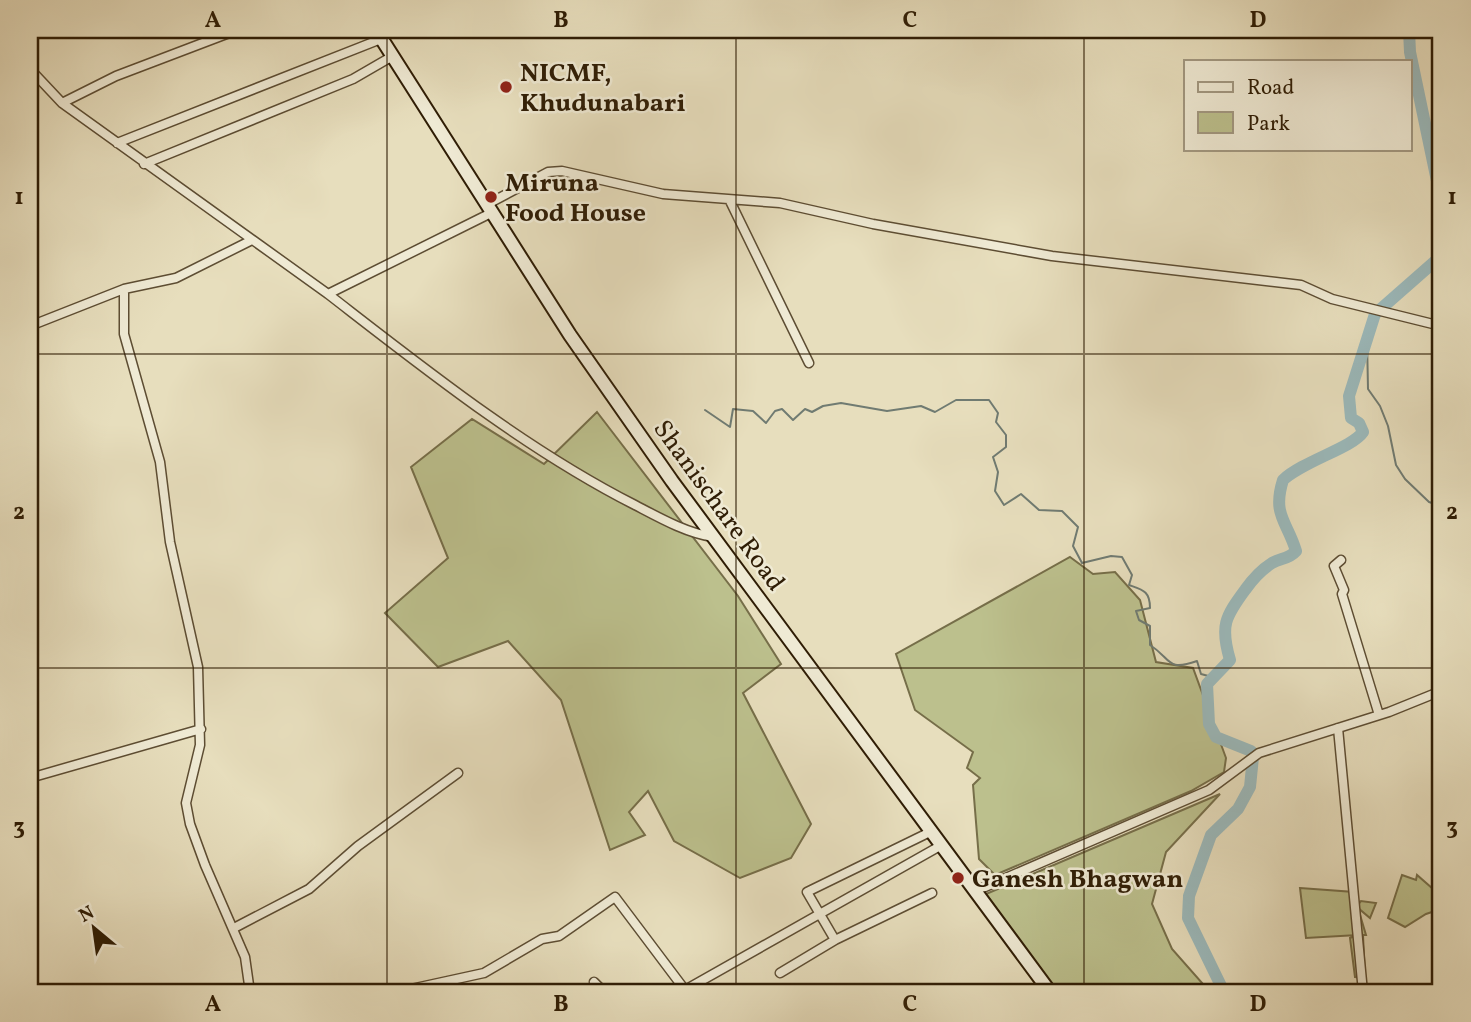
<svg xmlns="http://www.w3.org/2000/svg" width="1471" height="1022" font-family="Vollkorn,serif">
<rect width="100%" height="100%" fill="#e7debd"/>
<filter id="stains"><feTurbulence type="fractalNoise" baseFrequency=".00286" numOctaves="4"/><feColorMatrix values="0 0 0 0 .2 0 0 0 0 .09 0 0 0 0 .02 0 0 0 .5 -.17"/></filter>
<radialGradient id="worn" r=".72"><stop offset=".6" stop-color="#630" stop-opacity="0"/><stop offset="1" stop-color="#630" stop-opacity=".3"/></radialGradient>
<path fill="#bcc08d" stroke="#766e49" stroke-width="2" d="M597,412L738,596L781,664L743,693L811,824L791,858L740,878L674,841L648,791L629,812L645,835L610,850L561,700L508,641L438,667L385,613L448,558L411,467L472,419L544,464Z
M1070,557L1093,574L1115,572L1140,600L1156,662L1193,668L1226,758L1224,772L1191,791L995,875L979,859L973,785L980,778L967,768L973,752L915,710L896,654Z
M1220,794L1166,852L1152,904L1172,949L1210,992H1057L986,894Z
M1402,875L1416,880L1417,875L1441,896V909L1426,914L1405,927L1388,918Z
M1300,888L1354,892L1358,905L1361,901L1376,903L1370,918L1358,908L1366,935H1363L1365,978L1355,977L1350,938L1358,935L1306,938Z"/>
<g fill="none" stroke-linecap="round" stroke-linejoin="round">
<path stroke="#707b72" stroke-width="2" d="M1367,338L1368,389L1380,406L1388,426L1396,465L1405,479L1429,502L1441,506
M705,410L730,427L733,409L753,411L766,423L775,411L782,409L793,420L805,409L812,412L823,406L841,403L887,411L921,406L935,412L956,400H989L998,413L996,422L1006,435V447L993,457L998,472L995,491L1004,505L1021,494L1039,510L1062,511L1078,527L1073,546L1082,563L1111,556L1122,557L1132,575L1129,585C1143,590 1150,591 1150,608L1136,611L1139,620L1150,626V645C1172,659 1166,672 1197,661L1201,674L1212,677"/>
<path stroke="#9bb9bb" stroke-width="12" d="M1409,30L1410,52L1441,200
M1224,992L1188,918L1189,896L1211,835L1238,809L1250,787L1253,757L1251,751L1216,737L1209,724L1207,684L1230,660C1220,626 1225,617 1245,590C1252,580 1261,570 1272,563C1281,558 1289,559 1296,551C1287,521 1272,515 1283,480C1303,461 1352,448 1363,432L1359,423L1351,418L1349,396L1375,314L1441,256"/>
<g stroke="#5d4d33" stroke-width="11">
<path id="street" d="M30,69L62,103L328,294
M62,103L116,76L237,30
M117,143L381,39
M144,164L353,79L391,57
M730,201L809,363
M486,205L548,172L562,171L663,194L780,203L873,224L1052,256L1301,285L1332,299L1441,326
M491,213L328,294C425,369 525,449 635,505C658,517 686,533 713,537
M124,289V334L160,462L170,542L198,667L200,745L186,803L190,824L205,865L245,957L250,992
M30,326L124,289L176,278L252,240
M1341,560L1334,566L1344,590L1342,594L1379,715
M1338,728L1363,992
M30,778L201,729
M930,832L807,892L835,940L932,893
M973,889L985,887L1209,790L1259,753L1389,712L1441,691
M234,928L309,889L358,846L458,773
M780,973L835,940
M594,982L604,992
M397,992L484,973L542,939L559,936L615,897L685,990L940,846"/>
</g>
<g stroke="#2f1d05" stroke-width="16">
<path id="secondary" d="M376,30L570,335L672,481L1050,992"/>
</g>
<use href="#street" stroke="#efead4" stroke-width="8"/>
<use href="#secondary" stroke="#efead4" stroke-width="12"/>
</g>
<path fill="none" stroke="#2f1d05" stroke-width="2" stroke-opacity="0.55" d="M387,30V992M736,30V992M1084,30V992M30,354H1441M30,668H1441"/>
<g fill="#8f2418" stroke="#efead4" stroke-width="2.5">
<circle cx="506" cy="87" r="7"/>
<circle cx="491" cy="197" r="7"/>
<circle cx="958" cy="878" r="7"/>
</g>
<g text-anchor="middle" stroke-width="5" stroke-linejoin="round" paint-order="stroke">
<g font-size="26" font-weight="bold" fill="#2f1d05" stroke="#efead4" text-anchor="start">
<text x="520" y="81">NICMF,<tspan x="520" dy="30">Khudunabari</tspan></text>
<text x="505" y="191">Miruna<tspan x="505" dy="30">Food House</tspan></text>
<text x="972" y="887">Ganesh Bhagwan</text>
</g>
<g font-size="26" fill="#2f1d05" stroke="#efead4">
<text transform="translate(720 505) rotate(54)" y="9">Shanischare Road</text>
</g>
</g>
<rect width="1471" height="1022" fill="none" stroke="#e7debd" stroke-width="77"/>
<rect x="1184" y="60" width="228" height="91" fill="#efead4" stroke="#a29881" stroke-width="2"/>
<rect x="1198" y="82" width="35" height="10" fill="#efead4" stroke="#a29881" stroke-width="2"/>
<text x="1247" y="94" font-size="21" fill="#2f1d05">Road</text>
<rect x="1198" y="112" width="35" height="21" fill="#bcc08d" stroke="#a29881" stroke-width="2"/>
<text x="1247" y="130" font-size="21" fill="#2f1d05">Park</text>
<g transform="translate(94 928) rotate(331)" stroke="#efead4" stroke-width="5" paint-order="stroke">
<path d="M0-5L12 26L0 18L-12 26Z" fill="#2f1d05"/>
<text y="-10" font-size="19" font-weight="bold" text-anchor="middle" fill="#2f1d05">N</text>
</g>
<rect x="38" y="38" width="1394" height="946" fill="none" stroke="#2f1d05" stroke-width="2.5"/>
<g font-size="23" text-anchor="middle" font-weight="bold" fill="#2f1d05">
<text x="213" y="27">A</text>
<text x="561" y="27">B</text>
<text x="910" y="27">C</text>
<text x="1258" y="27">D</text>
<text x="19" y="204">1</text>
<text x="1452" y="204">1</text>
<text x="19" y="519">2</text>
<text x="1452" y="519">2</text>
<text x="19" y="834">3</text>
<text x="1452" y="834">3</text>
<text x="213" y="1011">A</text>
<text x="561" y="1011">B</text>
<text x="910" y="1011">C</text>
<text x="1258" y="1011">D</text>
</g>
<rect width="100%" height="100%" filter="url(#stains)"/>
<rect width="100%" height="100%" fill="url(#worn)"/>
</svg>
